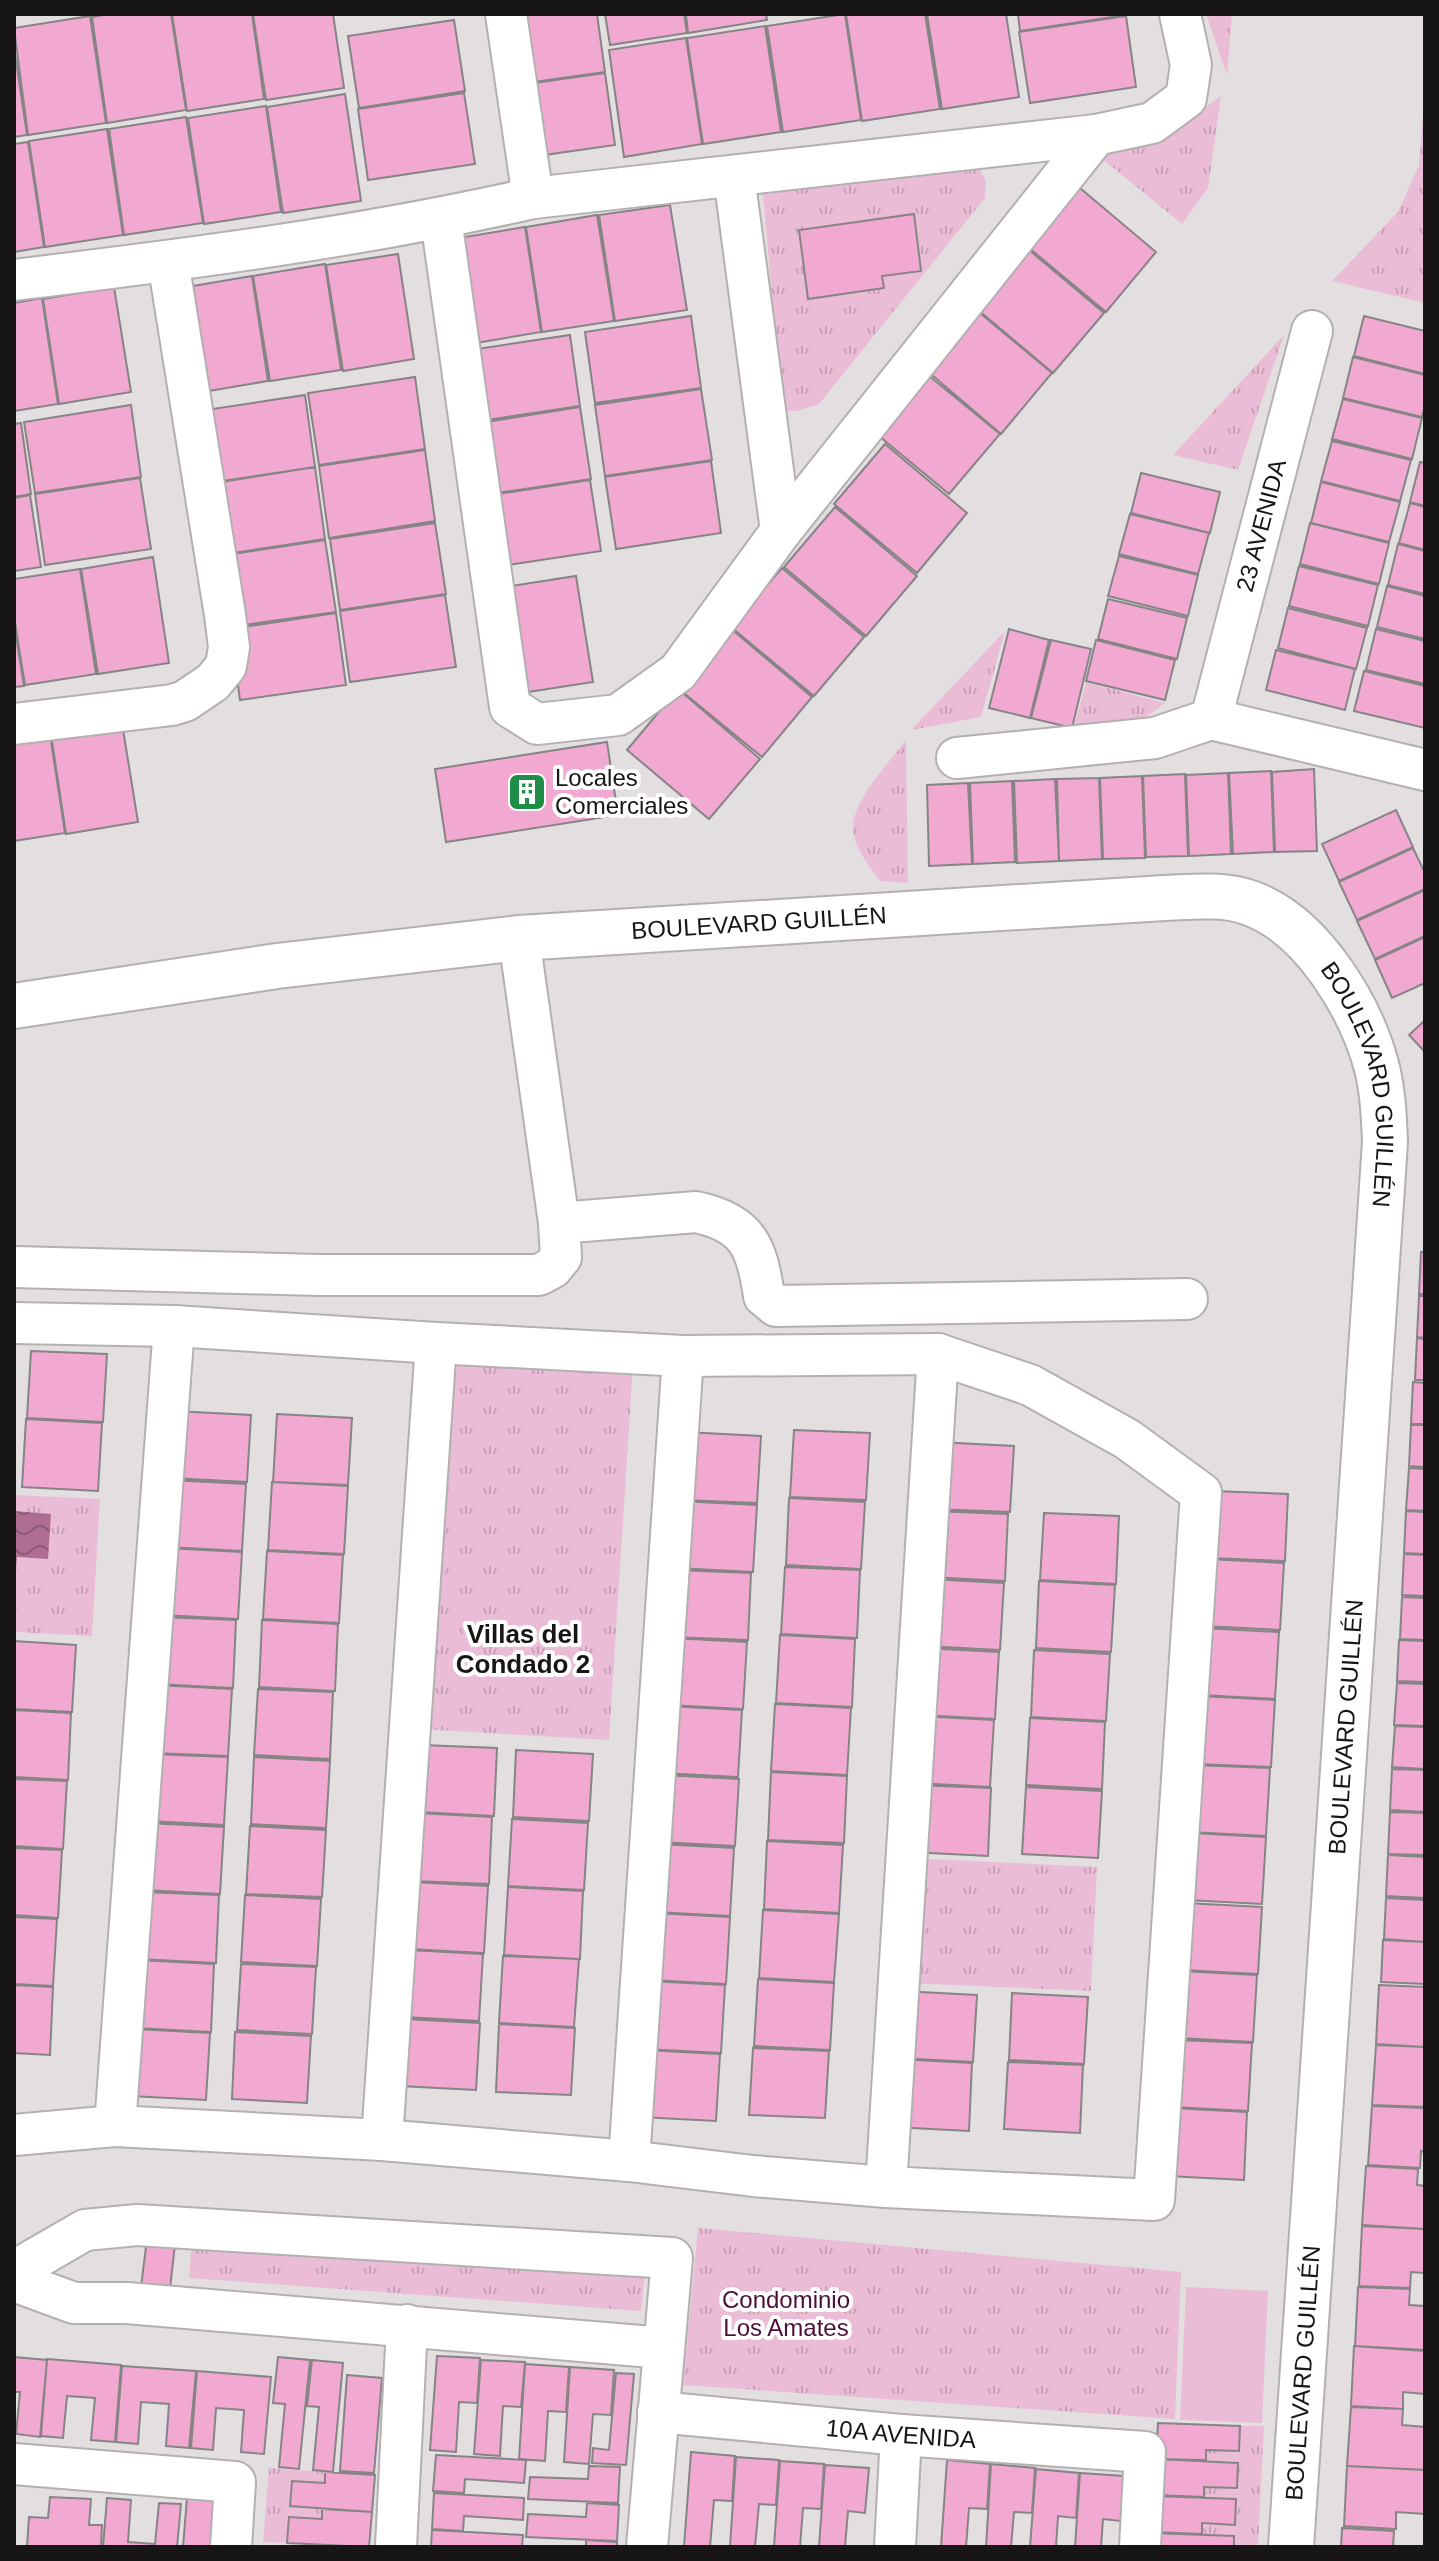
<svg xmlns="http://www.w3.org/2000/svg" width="1439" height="2561" font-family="Arial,sans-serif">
<defs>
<pattern id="grass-tufts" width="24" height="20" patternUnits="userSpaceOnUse" patternTransform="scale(2)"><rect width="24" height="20" fill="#ebbcd6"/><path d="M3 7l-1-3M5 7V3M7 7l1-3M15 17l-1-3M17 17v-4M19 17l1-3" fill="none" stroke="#c9a1b7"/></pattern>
<pattern id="water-waves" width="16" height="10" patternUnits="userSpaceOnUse" patternTransform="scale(2)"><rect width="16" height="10" fill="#b06d94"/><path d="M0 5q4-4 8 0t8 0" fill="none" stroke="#8e5878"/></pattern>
</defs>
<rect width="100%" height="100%" fill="#e3dfe1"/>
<path fill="url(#grass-tufts)" d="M1206,14H1232L1227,75Z
M1425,90V303L1332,281L1398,212L1419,165Z
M1221,96L1208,188L1182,224L1095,153L1176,129Z
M978,166L986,181L985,198L819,404L797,411H782L763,194Z
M1284,335L1238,470L1173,455Z
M1005,631L981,717L911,730Z
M1086,682L1165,703L1142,720L1074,727Z
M906,740L908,883L880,881C870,867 851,843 853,825C856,796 889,763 906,740Z
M443,1354L633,1365L609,1740L418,1729Z
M14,1495L100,1499L92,1636L14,1632Z
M911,1858L1097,1867L1091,1991L905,1983Z
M698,2228L1181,2272L1175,2419L683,2385Z
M192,2242L645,2275L641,2311L189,2278Z
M1240,2426H1264L1258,2547H1234V2536L1202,2534V2523L1235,2525L1236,2499H1242L1204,2497V2487H1237L1238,2462L1206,2460V2450L1238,2451Z
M269,2468L325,2472V2483L292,2481L290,2506L322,2509V2519L289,2518L287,2543L263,2542Z"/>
<path fill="#ebbcd6" d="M1186,2287L1268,2291L1262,2423L1180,2420Z"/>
<path fill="url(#water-waves)" d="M14,1511L51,1514L48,1559L17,1557L14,1592Z"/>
<path fill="#f1a9d2" stroke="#878486" stroke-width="2" d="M109,14H171L186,110L107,123L92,17Z
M172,14H252L264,99L187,111Z
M253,14H333L344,88L266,100Z
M510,14H597L605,72L520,84Z
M605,14H684L687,33L610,45Z
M686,14H766L767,20L688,33Z
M845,14L861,120L783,132L767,26Z
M846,14H925L940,109L862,121Z
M927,14H1006L1019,97L942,109Z
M1018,14H1126V15L1020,31Z
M90,16L106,123L28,135L14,28Z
M1126,16L1136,87L1030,103L1019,32Z
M454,20L465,91L359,108L348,36Z
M765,26L781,132L703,144L687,38Z
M686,38L702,144L624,157L609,50Z
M14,47L27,135L14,137Z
M605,73L615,145L530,157L520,85Z
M464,93L475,164L368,180L358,109Z
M345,94L361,201L283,213L267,107Z
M266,106L281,212L204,224L188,118Z
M186,117L203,223L124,235L109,129Z
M107,129L123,235L45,247L29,141Z
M28,142L44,247L14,252V144Z
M1074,183L1156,252L1106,312L1023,243Z
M670,205L687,310L615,321L599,215Z
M914,214L921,271L882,276L884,288L808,299L799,230Z
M597,215L614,321L542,332L526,227Z
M525,227L541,332L470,344L453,239Z
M1022,244L1104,313L1053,373L971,304Z
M398,254L414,359L343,371L326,265Z
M325,264L341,370L270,381L253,276Z
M252,276L268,381L197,393L181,288Z
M114,287L131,392L59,404L43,299Z
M42,298L58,404L14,411V303Z
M969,304L1052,373L1001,434L919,364Z
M691,316L701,388L595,403L585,332Z
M1364,316L1425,331V374L1354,356Z
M570,335L580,406L474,422L464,351Z
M1353,357L1425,375V405L1422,417L1343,398Z
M917,366L1000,434L949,494L867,426Z
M415,377L425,449L319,465L308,393Z
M701,389L712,460L605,476L595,405Z
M305,395L315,467L209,483L199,411Z
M1343,399L1422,418L1412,459L1332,439Z
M131,405L141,477L35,493L24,422Z
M580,407L591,479L484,495L474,424Z
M21,423L31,494L14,497V424Z
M1332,441L1411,460L1400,501L1321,481Z
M885,444L967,513L917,573L834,504Z
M425,450L435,521L329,538L319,466Z
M711,461L721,533L616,549L605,477Z
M1420,462L1425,463V506L1410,502Z
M315,467L325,539L219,555L209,484Z
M1141,473L1220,492L1210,533L1131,513Z
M140,478L151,549L45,565L35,494Z
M590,480L601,551L495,567L484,496Z
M1321,482L1400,502L1389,542L1311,523Z
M30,495L41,567L14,571V498Z
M1410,503L1425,507V550L1399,543Z
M835,507L917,576L866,636L784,567Z
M1130,514L1209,533L1198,574L1119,554Z
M435,523L446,594L340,610L330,539Z
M1310,523L1389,543L1379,584L1300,564Z
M325,540L336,612L230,627L220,556Z
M1398,544L1425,551V594L1388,585Z
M1119,556L1198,575L1188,616L1108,596Z
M153,557L169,663L98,674L81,569Z
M1299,566L1378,585L1368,626L1289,606Z
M782,568L864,637L814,696L731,627Z
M80,569L96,674L25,685L14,616V579Z
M576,576L593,682L515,694L499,588Z
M1387,586L1425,596V639L1377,627Z
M445,595L456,667L350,682L340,611Z
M1108,599L1187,618L1177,659L1098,639Z
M1288,608L1367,628L1356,669L1278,648Z
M336,613L346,685L240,700L230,629Z
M14,624L24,686L14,687Z
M730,628L812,697L762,757L679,689Z
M1009,629L1049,640L1030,718L989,708Z
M1376,629L1425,641V684L1366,670Z
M1051,640L1091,649L1072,728L1031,718Z
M1096,640L1175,660L1165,700L1086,681Z
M1276,650L1355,669L1345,710L1266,690Z
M1364,671L1425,686V728L1354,711Z
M678,689L760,759L709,819L627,750Z
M121,717L138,822L66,834L50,728Z
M49,728L65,833L14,841V733Z
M607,742L618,815L446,842L435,769Z
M1314,769L1317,851L1275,852L1272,772Z
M1271,771L1274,852L1233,854L1229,773Z
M1228,773L1231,854L1189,856L1186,775Z
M1185,774L1188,856L1146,857L1143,776Z
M1142,776L1145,858L1103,859L1100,778Z
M1099,778L1102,859L1059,861L1057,779Z
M1055,779L1059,861L1017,863L1014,781Z
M1012,781L1015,862L973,864L970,783Z
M968,783L972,864L929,866L927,785Z
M1396,810L1413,847L1339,881L1322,844Z
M1413,848L1425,873V889L1357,920L1339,882Z
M1425,890V936L1375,959L1357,921Z
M1425,937V983L1392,998L1375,960Z
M1425,1020V1052L1409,1035Z
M1421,1252H1425V1294H1419Z
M1419,1296H1425V1338L1417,1337Z
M1417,1338L1425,1339V1380H1415Z
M31,1351L107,1354L103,1422L27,1418Z
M1413,1382L1425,1383V1424H1411Z
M175,1411L251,1415L247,1482L172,1478Z
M277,1414L352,1418L348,1485L273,1482Z
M26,1419L102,1423L98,1491L22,1487Z
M1411,1425H1425V1467L1409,1466Z
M794,1430L870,1433L866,1500L790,1497Z
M685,1432L761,1436L757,1503L682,1500Z
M938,1442L1014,1446L1010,1512L934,1509Z
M1409,1468L1425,1469V1511L1406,1510Z
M170,1480L246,1484L242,1551L167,1547Z
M272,1482L348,1486L344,1554L268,1550Z
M1213,1491L1288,1494L1285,1561L1209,1558Z
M789,1498L865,1502L861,1569L786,1565Z
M680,1501L757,1505L753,1572L676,1568Z
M933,1511L1008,1514L1005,1581L929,1577Z
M1406,1511L1425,1512V1554L1404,1553Z
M1044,1513L1119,1516L1116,1584L1040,1580Z
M166,1548L242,1552L238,1619L162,1615Z
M267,1551L343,1555L339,1623L263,1619Z
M1404,1554L1425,1555V1596L1402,1595Z
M1208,1559L1284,1563L1280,1630L1204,1626Z
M785,1567L860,1570L857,1638L781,1634Z
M676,1570L751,1573L748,1640L672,1637Z
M928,1579L1004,1583L1000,1650L925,1646Z
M1039,1581L1115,1585L1111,1652L1036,1648Z
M1402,1597L1425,1598V1640L1400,1639Z
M161,1617L236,1620L233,1688L157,1684Z
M262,1620L338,1624L335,1691L259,1687Z
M1203,1628L1279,1632L1275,1699L1200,1695Z
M780,1635L855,1639L852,1707L776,1703Z
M671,1638L747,1642L743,1709L668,1705Z
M1399,1640L1425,1641V1682L1397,1681Z
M14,1641L76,1645L72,1712L14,1709Z
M923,1648L999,1652L995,1719L919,1715Z
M1034,1650L1110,1654L1106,1721L1031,1717Z
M1397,1683L1425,1684V1726L1394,1725Z
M156,1685L232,1689L228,1756L152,1753Z
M258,1689L333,1692L330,1759L254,1755Z
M1199,1696L1275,1700L1271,1767L1195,1764Z
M775,1704L851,1708L847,1775L771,1771Z
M667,1706L742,1710L738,1777L662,1773Z
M14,1710L71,1713L68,1780L14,1777Z
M919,1716L994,1720L990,1787L915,1783Z
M1030,1718L1105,1722L1102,1789L1026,1785Z
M1395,1726L1425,1727V1769L1392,1767Z
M422,1745L497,1748L494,1816L418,1812Z
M516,1750L593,1754L589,1821L513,1817Z
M152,1754L228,1757L224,1825L149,1821Z
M254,1757L330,1761L326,1828L251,1824Z
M1194,1765L1270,1768L1266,1836L1190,1832Z
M1392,1769L1425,1770V1812L1390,1810Z
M771,1772L847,1776L844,1843L768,1840Z
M663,1775L739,1779L735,1846L659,1842Z
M14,1779L67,1781L63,1849L14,1846Z
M915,1785L991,1788L988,1856L911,1852Z
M1026,1787L1102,1791L1098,1858L1022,1854Z
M1390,1812L1425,1813V1855L1388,1854Z
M417,1813L492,1817L489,1884L413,1881Z
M512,1819L588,1823L584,1890L508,1886Z
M148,1823L224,1827L220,1894L144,1890Z
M250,1826L326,1830L322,1897L246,1894Z
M1191,1833L1266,1837L1262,1904L1187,1900Z
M767,1841L843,1845L839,1913L764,1909Z
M658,1844L734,1848L730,1916L655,1912Z
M14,1848L62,1850L58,1918L14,1915Z
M1388,1855L1425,1857V1898L1386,1896Z
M412,1882L488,1886L484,1953L409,1949Z
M508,1887L583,1891L580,1959L504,1955Z
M143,1892L219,1895L216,1963L139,1959Z
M245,1895L321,1899L317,1966L241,1962Z
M1386,1898L1425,1900V1942L1384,1939Z
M1186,1903L1262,1907L1258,1974L1182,1970Z
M763,1910L839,1914L834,1982L759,1978Z
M654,1913L730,1917L726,1984L650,1980Z
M14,1917L57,1919L53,1986L14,1984Z
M1383,1940L1425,1942V1984L1381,1982Z
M408,1950L483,1954L479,2021L404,2017Z
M503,1956L579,1959L574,2027L499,2023Z
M139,1960L214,1964L211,2032L135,2028Z
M241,1964L316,1967L312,2034L237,2030Z
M1181,1971L1257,1975L1253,2042L1178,2038Z
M758,1979L834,1983L830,2050L754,2046Z
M649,1981L725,1985L721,2053L645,2049Z
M14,1985L53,1987L50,2055L14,2053Z
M1379,1985L1425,1987V2047L1376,2044Z
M901,1991L977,1995L973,2062L897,2058Z
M1012,1993L1088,1997L1084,2064L1009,2060Z
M404,2019L480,2023L476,2090L400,2086Z
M499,2024L575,2028L571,2095L496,2092Z
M134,2029L210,2033L206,2100L131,2096Z
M235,2032L311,2036L307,2103L232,2099Z
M1176,2040L1252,2043L1248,2111L1173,2107Z
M1376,2045L1425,2047V2107L1372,2105Z
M753,2048L829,2051L825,2118L749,2115Z
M644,2050L720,2054L716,2121L640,2117Z
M897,2059L972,2063L969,2131L893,2127Z
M1008,2062L1083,2065L1080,2133L1004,2129Z
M1372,2106L1425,2108V2152L1421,2151L1420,2168L1368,2165Z
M1172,2108L1247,2112L1244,2180L1168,2176Z
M1366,2166L1418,2169L1417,2185L1425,2186V2229L1362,2225Z
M1362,2226L1425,2229V2273L1411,2272L1410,2288L1359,2286Z
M148,2231L176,2235L169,2298L140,2295Z
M1358,2287L1410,2289L1409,2305L1425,2306V2350L1355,2346Z
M1354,2346L1425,2351V2394L1403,2392V2409L1351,2406Z
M437,2356L480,2358L477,2403L459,2402L456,2452L430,2450Z
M14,2357L47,2360L40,2437L16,2434L20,2392H14Z
M278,2357L310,2360L299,2469L279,2467L285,2404L273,2403Z
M47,2359L121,2365L115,2442L91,2440L95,2398L67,2396L63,2438L41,2436Z
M312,2360L343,2363L333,2472L313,2470L319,2407L307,2406Z
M481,2360L525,2362L521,2407L503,2406L500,2456L474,2454Z
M525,2364L569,2367L566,2412L548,2411L545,2461L519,2459Z
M122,2366L196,2371L189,2448L166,2446L169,2404L141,2402L138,2444L116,2442Z
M570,2367L614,2370L611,2415L593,2414L589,2464L564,2462Z
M197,2371L271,2377L264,2454L241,2452L244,2410L216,2408L213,2450L191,2448Z
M616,2373L634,2374L626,2465L592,2463L593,2448L609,2450Z
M347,2375L382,2378L374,2473L340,2471Z
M1351,2407L1403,2409L1402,2425L1425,2427V2470L1347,2466Z
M1158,2423L1240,2426L1239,2451L1206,2450V2460L1156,2459Z
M691,2452L735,2456L732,2501L714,2500L710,2547H684Z
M436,2455L526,2460L524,2483L465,2479L464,2493L433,2491Z
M736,2457L779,2460L776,2505L759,2504L755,2547H730Z
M1156,2459L1238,2463L1237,2488L1204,2487V2497L1155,2495Z
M947,2460L990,2464L987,2509L969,2508L966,2547H941Z
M780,2461L824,2464L821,2509L803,2508L800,2547H774Z
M991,2464L1035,2468L1032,2513L1014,2512L1011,2547H986Z
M825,2465L869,2468L865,2513L848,2511L845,2547H819Z
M589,2466L620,2467L618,2503L528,2499L530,2477L588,2479Z
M1347,2466L1425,2470V2514L1396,2512V2529L1344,2526Z
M1036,2469L1079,2473L1076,2518L1058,2516L1056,2547H1030Z
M325,2472L375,2475L372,2512L290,2506L292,2481L325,2483Z
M1080,2473L1124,2476L1121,2521L1103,2519L1101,2547H1075Z
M434,2493L524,2498L523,2520L464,2516L463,2531L432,2529Z
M1154,2496L1236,2499L1235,2525L1202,2523V2534L1153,2532Z
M50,2497L91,2499L89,2525H102L101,2547H27L29,2517L48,2518Z
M187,2497L215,2499L211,2547H183Z
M107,2498L131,2500L128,2542L155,2544L159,2503L181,2504L177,2547H103Z
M587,2503L619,2505L617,2541L526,2537L528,2514L586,2517Z
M322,2509L372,2512L369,2547L287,2543L289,2517L322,2519Z
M1342,2528L1394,2531L1393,2547H1341Z
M432,2530L523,2535L522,2547H431Z
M1152,2533L1234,2536V2547H1151Z
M586,2540L617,2542V2547H586Z"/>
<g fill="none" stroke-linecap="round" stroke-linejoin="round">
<g stroke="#b4b0b2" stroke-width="44">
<g id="minor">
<path d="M506,14L533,198"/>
<path d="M734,176L781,531"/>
<path d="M441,219L510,707L537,724L618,715L678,672L781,531L1096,135"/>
<path d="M14,280C188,259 362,237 533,198L1096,135L1152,123L1186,98L1191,65L1180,14"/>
<path id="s1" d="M1211,719L1312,331"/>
<path d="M14,724L172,705L185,701L213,682L226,666L229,647L225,615L168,261"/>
<path d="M957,758L1155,738L1211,719L1425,770"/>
<path d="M519,938L559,1223L696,1212C748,1223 757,1247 764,1296L776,1306L1187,1299"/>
<path d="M14,1267L318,1275H539L552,1268L561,1257L559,1223"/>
<path d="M14,1323L174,1326L436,1343L683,1356L938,1354L1030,1385L1127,1439L1201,1493L1154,2200L886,2187L753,2176L629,2161L382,2140L115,2126L14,2135"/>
<path d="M115,2126L174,1326"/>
<path d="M382,2140L436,1343"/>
<path d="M629,2161L683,1356"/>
<path d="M886,2187L938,1354"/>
<path d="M14,2271L85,2230L137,2225L672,2258L647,2547"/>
<path d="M14,2281L74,2303H127L664,2348"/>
<path id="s2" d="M658,2412L901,2435L1145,2452L1140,2547"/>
<path d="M14,2464L235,2482L231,2547"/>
<path d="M396,2547L407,2325"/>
<path d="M895,2547L901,2435"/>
</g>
</g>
<g stroke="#b4b0b2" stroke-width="48">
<g id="major">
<path id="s3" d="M14,1006L277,966L519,938L1164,898C1192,897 1223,893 1250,903C1312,925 1361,1007 1377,1068C1383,1093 1384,1117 1385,1142L1291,2547"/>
</g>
</g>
<use href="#minor" stroke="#fff" stroke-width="40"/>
<use href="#major" stroke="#fff" stroke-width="44"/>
</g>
<defs>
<g id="building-square" transform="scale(2)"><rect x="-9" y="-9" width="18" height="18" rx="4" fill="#1e8e47" stroke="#fff"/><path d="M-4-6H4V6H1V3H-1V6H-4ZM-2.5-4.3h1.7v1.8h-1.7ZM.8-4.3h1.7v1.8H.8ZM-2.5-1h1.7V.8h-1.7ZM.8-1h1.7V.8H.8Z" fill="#fff"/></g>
</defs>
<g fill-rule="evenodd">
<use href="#building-square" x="527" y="792"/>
</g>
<g text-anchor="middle" stroke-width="8" stroke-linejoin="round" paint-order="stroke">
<g font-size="24" fill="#171516" stroke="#fff">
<text dy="8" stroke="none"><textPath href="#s1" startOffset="200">23 AVENIDA</textPath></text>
<text dy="8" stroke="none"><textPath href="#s3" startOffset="750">BOULEVARD GUILLÉN</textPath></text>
<text dy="8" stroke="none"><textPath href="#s3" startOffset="1470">BOULEVARD GUILLÉN</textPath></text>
<text transform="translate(1346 1727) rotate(-86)" y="8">BOULEVARD GUILLÉN</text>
<text transform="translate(1303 2373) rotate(-86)" y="8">BOULEVARD GUILLÉN</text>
<text dy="8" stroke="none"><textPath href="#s2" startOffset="244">10A AVENIDA</textPath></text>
</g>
<g font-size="24" fill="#171516" stroke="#fff" text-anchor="start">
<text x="555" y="786">Locales<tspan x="555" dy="28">Comerciales</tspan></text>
</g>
<g font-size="24" fill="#4c0e38" stroke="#fff">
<text x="786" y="2308">Condominio<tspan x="786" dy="28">Los Amates</tspan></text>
</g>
<g font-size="26" font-weight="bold" fill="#171516" stroke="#fff">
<text x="523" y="1643">Villas del<tspan x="523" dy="30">Condado 2</tspan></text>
</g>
</g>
<rect width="1439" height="2561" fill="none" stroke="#171516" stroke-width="32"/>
</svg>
